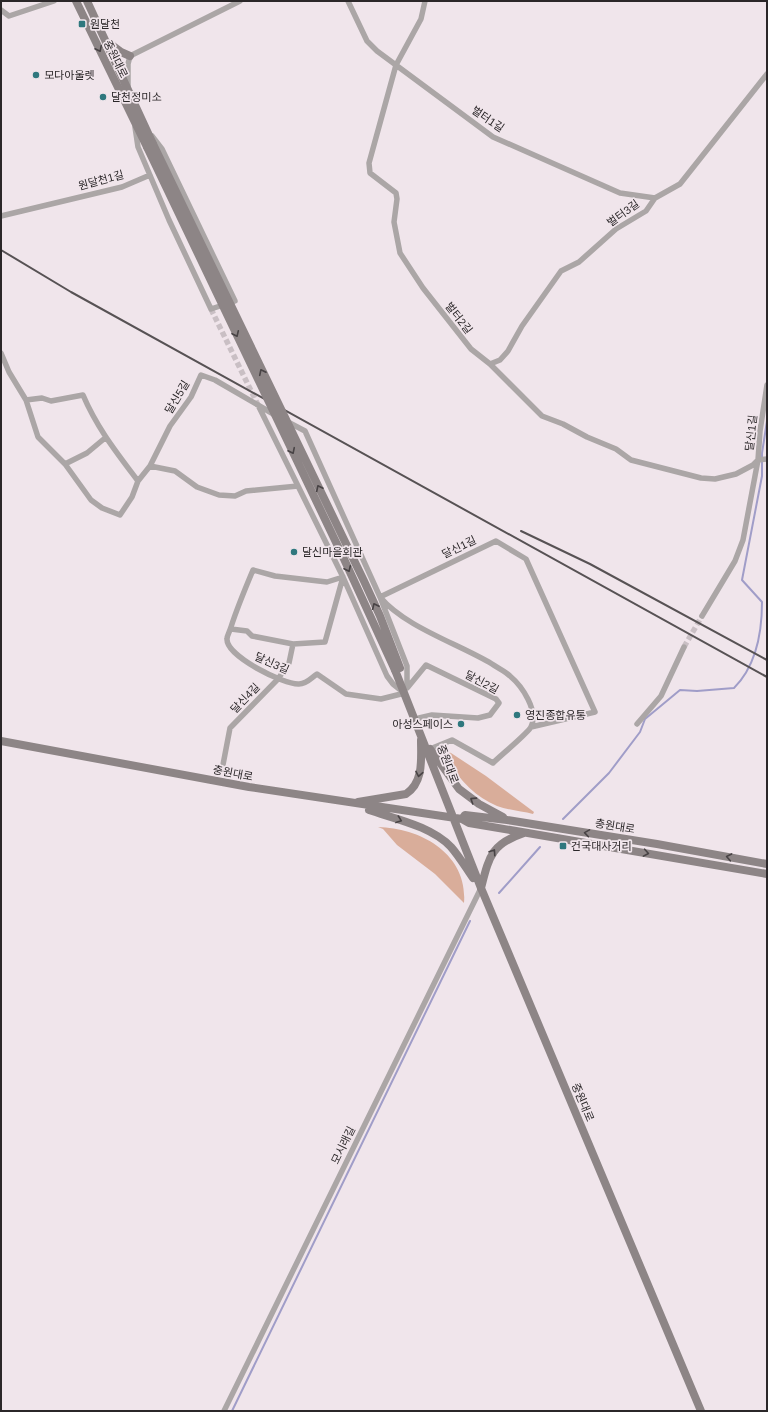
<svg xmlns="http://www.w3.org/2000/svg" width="768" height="1412" font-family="Arial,'Noto Sans KR',sans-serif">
<rect width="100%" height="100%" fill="#f0e5eb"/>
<path fill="#d9ad9a" d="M446,751L451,753L486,776L534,812L533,814C522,811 508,810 497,806C473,796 456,776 444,754Z
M378,827C421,828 468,854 464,903L435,874L397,845L383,829Z"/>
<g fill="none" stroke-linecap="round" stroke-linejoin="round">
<path stroke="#a09dc8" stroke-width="2" d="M563,819L609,773L640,732L645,719L680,690L697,691L734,688C756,666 762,632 762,602L742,580L762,476V453L767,421
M499,893L540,847
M232,1411L470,921"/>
<path stroke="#c9bfc4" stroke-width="5.5" stroke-dasharray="5.5 3" stroke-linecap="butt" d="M211,309L258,405
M684,647L702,616"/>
<path stroke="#aba6a6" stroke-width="5.5" d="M348,1L367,41L377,51L493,137L620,193L655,198
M425,1L421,19L396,65L369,163L370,173L396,193L397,199L394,222L400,253L423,288L471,349L490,364L542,416L563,424L587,437L616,449L631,460L701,478L715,479L736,474L753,465L758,460L767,459
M1,10L9,16L54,1
M128,86V64L130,56L240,1
M135,127L138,147L169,220L211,309L235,301L162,149L152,136
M1,216L122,187L150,175
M1,353L9,372L26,400L42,398L51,401L83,395C97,428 117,453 138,481L150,466L175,471L197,487L219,495L235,496L246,491L298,486
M490,364L500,360L508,351L522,326L561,271L579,262L616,229L646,211L655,198L680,184L767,74
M26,400L38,437L65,464L91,500L102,508L120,515L132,497L138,481
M258,405L343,577L387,676L393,684L403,692
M286,421L305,431L380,597L407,666V688
M65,464L87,453L105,438
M150,466L170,426L191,397L201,375L215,380L275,415
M343,577L327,582L275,576L253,570C245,589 237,608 231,627C230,631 227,635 227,639C226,656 284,685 299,684C307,684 311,678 317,674L346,694L381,699L405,693
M702,616L735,561L743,540L758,460L760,431L767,385
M231,629L247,631L252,636L293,644L325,642L343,577
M408,687L426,665L496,699L499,703L490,715L478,718L432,715L419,718
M637,724L661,696L684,647
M430,749L452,740L493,763C500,756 528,733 531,727C539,711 522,686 510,676C505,671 498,668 492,664C459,644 405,627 380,597L496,541L526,559L595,712L531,727
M222,770L230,728L278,679L289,663L293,644
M224,1411L481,888"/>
<path stroke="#8d8586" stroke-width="8" d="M76,1L147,147
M87,1L153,144
M109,43L121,52L130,56
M395,670L481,888L701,1411
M1,741L249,787L462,819L469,823L767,874
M430,749L459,789L479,804L503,817
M358,802L406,794C424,782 421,759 421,740
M369,810C395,819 431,826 451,847C459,856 466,868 473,878
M462,819L465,815L507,820L657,844L767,864
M481,888C489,857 491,844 524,833"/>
<path stroke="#575254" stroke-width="2" d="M1,250L71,292L767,677
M521,531L590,564L767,660"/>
<path stroke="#8d8586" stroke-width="8" d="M153,144L364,581L380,616L400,668
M147,147L344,559L395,670"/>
</g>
<defs><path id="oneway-chevron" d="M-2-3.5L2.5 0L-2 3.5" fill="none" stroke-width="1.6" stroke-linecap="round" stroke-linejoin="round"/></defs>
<g stroke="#484345">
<use href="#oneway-chevron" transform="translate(99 49) rotate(64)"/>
<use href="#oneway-chevron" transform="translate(236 334) rotate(65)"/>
<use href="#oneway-chevron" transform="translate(262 372) rotate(-116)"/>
<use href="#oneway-chevron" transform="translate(292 451) rotate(64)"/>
<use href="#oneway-chevron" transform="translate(319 488) rotate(-116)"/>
<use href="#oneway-chevron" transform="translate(348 569) rotate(65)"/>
<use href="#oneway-chevron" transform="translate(375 606) rotate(-115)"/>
<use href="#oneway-chevron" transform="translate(419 774) rotate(100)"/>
<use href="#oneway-chevron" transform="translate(473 800) rotate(-147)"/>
<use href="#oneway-chevron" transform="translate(399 820) rotate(20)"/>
<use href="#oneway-chevron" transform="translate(587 833) rotate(-171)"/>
<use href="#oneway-chevron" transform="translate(493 852) rotate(-56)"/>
<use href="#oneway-chevron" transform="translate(646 853) rotate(10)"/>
<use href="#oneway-chevron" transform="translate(729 857) rotate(-169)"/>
</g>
<g fill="#2f787e" stroke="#f0e5eb" stroke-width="1.5">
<rect x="78" y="20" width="8" height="8" rx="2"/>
<circle cx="36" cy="75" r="4"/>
<circle cx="103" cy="97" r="4"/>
<circle cx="294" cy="552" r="4"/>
<circle cx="517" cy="715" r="4"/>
<circle cx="461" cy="724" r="4"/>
<rect x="559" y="842" width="8" height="8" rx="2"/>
</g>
<g text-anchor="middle" stroke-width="3.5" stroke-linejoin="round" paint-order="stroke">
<g font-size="11" fill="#2b2729" stroke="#f0e5eb" text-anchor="start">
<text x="90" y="28">원달천</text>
<text x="44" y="79">모다아울렛</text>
<text x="111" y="101">달천정미소</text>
<text x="302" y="556">달신마을회관</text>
<text x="525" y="719">영진종합유통</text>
<text x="453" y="728" text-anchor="end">아성스페이스</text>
<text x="571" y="850">건국대사거리</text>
</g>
<g font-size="11" fill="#2b2729" stroke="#f0e5eb">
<text transform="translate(116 59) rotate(64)" y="4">중원대로</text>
<text transform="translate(488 119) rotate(34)" y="4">벌터1길</text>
<text transform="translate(101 180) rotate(-15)" y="4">원달천1길</text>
<text transform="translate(623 213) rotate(-36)" y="4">벌터3길</text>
<text transform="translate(459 318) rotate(52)" y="4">벌터2길</text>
<text transform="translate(177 397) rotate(-59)" y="4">달신5길</text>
<text transform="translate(751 433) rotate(-84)" y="4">달신1길</text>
<text transform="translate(459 547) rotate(-26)" y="4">달신1길</text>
<text transform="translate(272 663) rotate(24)" y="4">달신3길</text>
<text transform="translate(482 682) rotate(28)" y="4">달신2길</text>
<text transform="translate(245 698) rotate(-46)" y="4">달신4길</text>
<text transform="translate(448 764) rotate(69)" y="4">중원대로</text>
<text transform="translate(233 773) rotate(11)" y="4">충원대로</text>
<text transform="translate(615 826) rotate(9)" y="4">충원대로</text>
<text transform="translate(583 1102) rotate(67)" y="4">중원대로</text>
<text transform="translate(343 1145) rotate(-64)" y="4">모시래길</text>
</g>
</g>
<rect width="768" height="1412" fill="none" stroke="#2b2729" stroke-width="4"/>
</svg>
